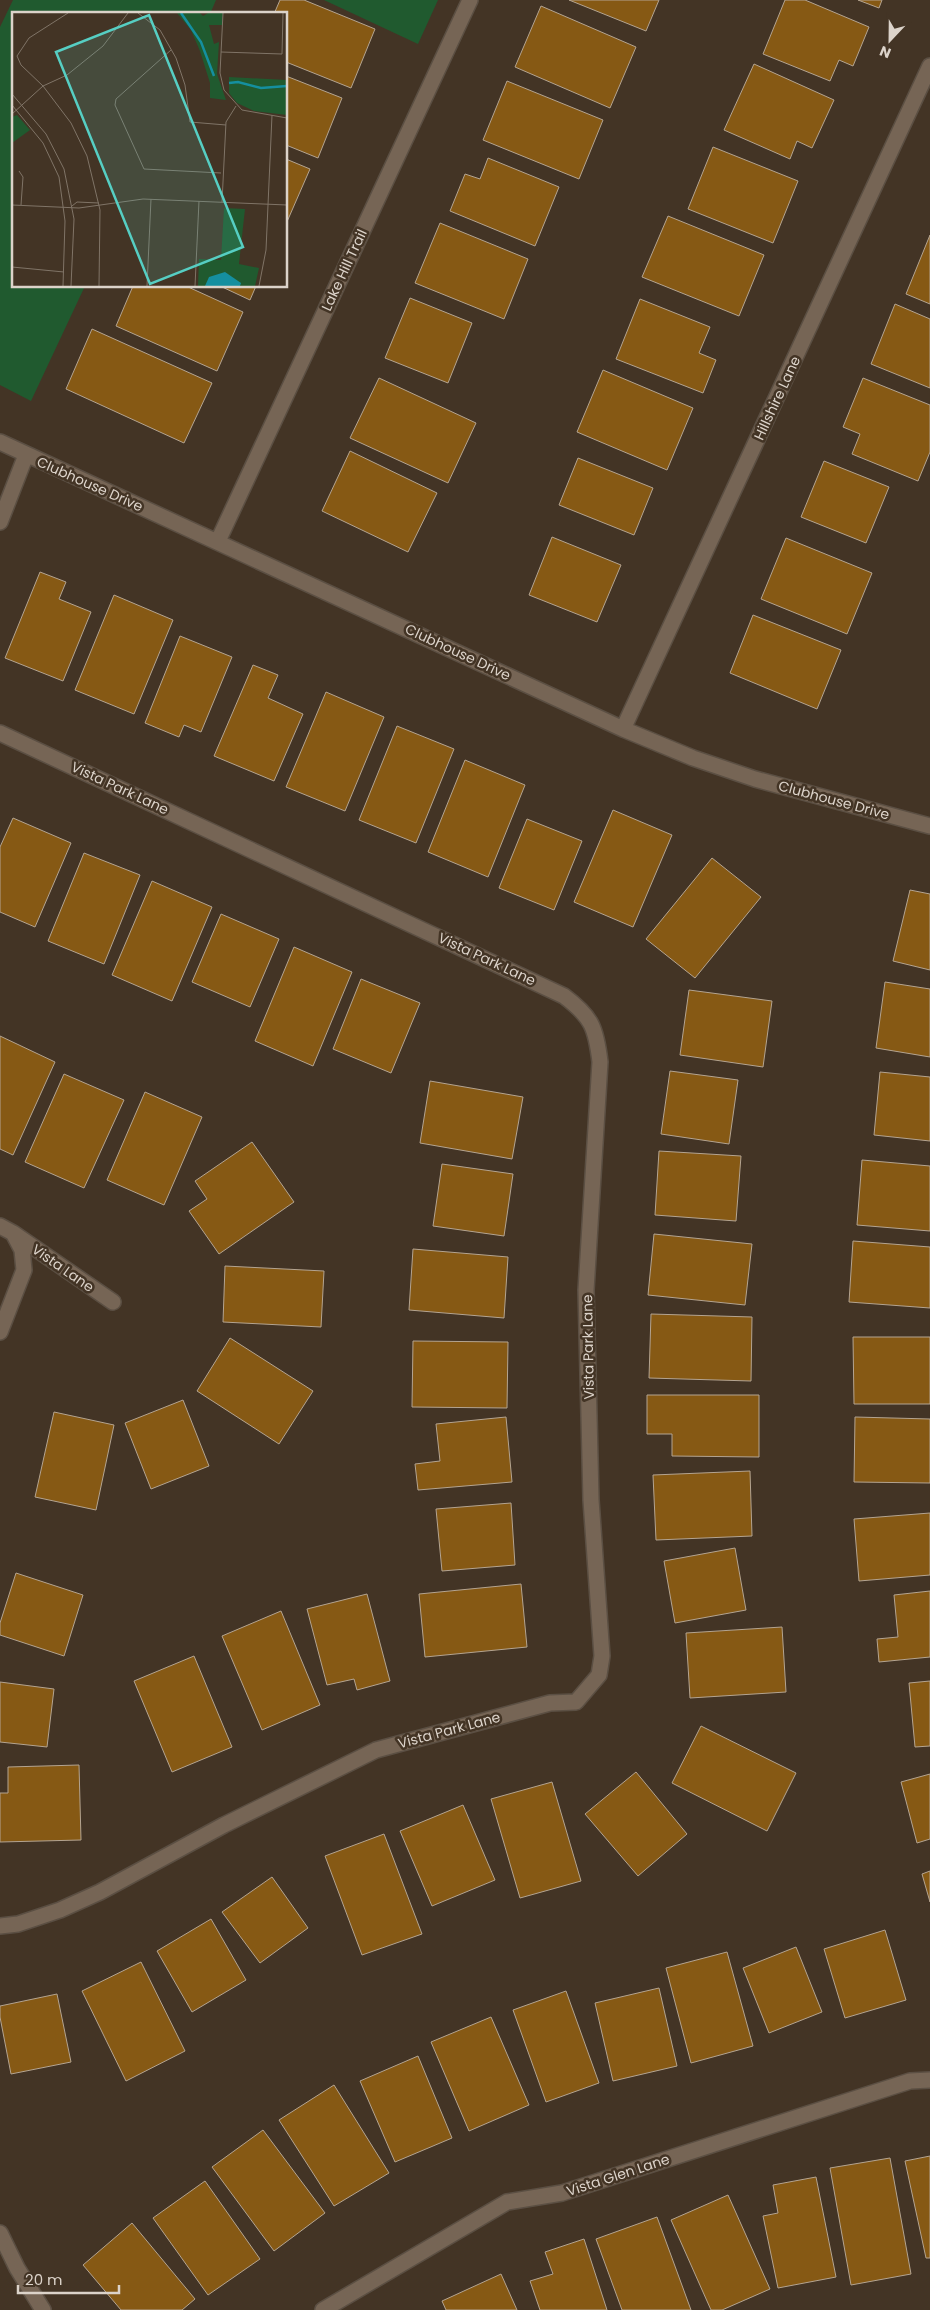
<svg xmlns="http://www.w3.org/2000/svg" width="930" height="2310" font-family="Poppins,sans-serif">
<rect width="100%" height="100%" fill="#433425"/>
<path fill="#205a2f" d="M13,0H216L210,14H14V286H85L31,401L0,385V27Z
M324,0H438L418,44Z"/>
<path fill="#865914" stroke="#b4a491" d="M280,0H304L375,29L351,88L286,62V14H274Z
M569,0H659L646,31Z
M785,0H805L869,27L853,66L839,60L830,81L763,54Z
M858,0H882L879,8Z
M541,6L636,47L610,108L515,67Z
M754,64L834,100L812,148L797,141L790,159L724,130Z
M286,76L342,98L318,158L286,145Z
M507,81L603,120L579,179L483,140Z
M713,147L798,181L773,243L688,209Z
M488,158L559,187L535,246L450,211L465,174L480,179Z
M286,159L310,169L286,224Z
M668,216L764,255L739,316L642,277Z
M440,223L528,259L504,319L415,283Z
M930,235V304L906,294Z
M133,286H186L243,312L217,371L116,326Z
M220,286H256L250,300Z
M410,298L472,323L448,383L385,358Z
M640,299L710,327L699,353L716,360L703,393L616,359Z
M895,304L930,319V388L871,364Z
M92,329L212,383L184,443L66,389Z
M603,370L693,408L667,470L577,432Z
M379,378L476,423L448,483L350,438Z
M863,378L930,405V452L918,481L852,454L860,434L843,427Z
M350,451L437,493L408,552L322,511Z
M578,458L653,488L634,535L559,505Z
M824,461L889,487L866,543L801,517Z
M552,537L621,565L597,622L529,595Z
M786,538L872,573L847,634L761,599Z
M40,572L66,582L59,599L91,612L63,681L5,658Z
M114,595L173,620L134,714L75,690Z
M753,615L841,650L817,709L730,673Z
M180,636L232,657L201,732L184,725L179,737L145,723Z
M253,665L278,675L268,698L303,714L274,781L214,756Z
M326,692L384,717L345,811L286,787Z
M397,726L454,749L416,843L359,820Z
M465,760L525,785L488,877L428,852Z
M613,810L672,835L633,927L574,902Z
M13,818L71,843L35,927L0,912V847Z
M527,819L582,841L554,910L499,888Z
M84,853L140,875L104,964L48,941Z
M712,858L761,897L695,978L646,939Z
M152,881L212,907L172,1001L112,975Z
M910,890L930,894V970L893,961Z
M221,914L279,939L250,1007L192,982Z
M294,947L352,972L313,1066L255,1041Z
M361,979L420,1003L391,1073L333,1049Z
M885,982L930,989V1057L876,1048Z
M689,990L772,1001L763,1067L680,1055Z
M0,1036L55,1062L13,1155L0,1149Z
M670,1071L738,1080L729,1144L661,1134Z
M880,1072L930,1077V1141L874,1135Z
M64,1074L124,1100L84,1188L25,1162Z
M430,1081L523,1097L512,1159L420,1143Z
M145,1092L202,1117L164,1205L107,1180Z
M252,1142L294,1202L219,1254L189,1211L207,1199L195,1181Z
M659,1151L741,1156L736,1221L655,1215Z
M862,1160L930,1166V1231L857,1225Z
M442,1164L513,1174L504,1236L433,1226Z
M654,1234L752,1244L745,1305L648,1295Z
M853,1241L930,1247V1308L849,1302Z
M413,1249L508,1257L504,1318L409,1310Z
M225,1266L324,1271L321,1327L223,1322Z
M651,1314L752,1317L751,1381L649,1378Z
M853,1337H930V1404H854Z
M230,1338L313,1391L279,1444L197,1391Z
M413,1341L508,1342L507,1408L412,1407Z
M647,1395H759V1457L672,1456V1434H647Z
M183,1400L209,1466L151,1489L125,1423Z
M54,1412L114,1425L96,1510L35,1497Z
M506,1417L512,1482L418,1490L415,1464L440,1461L436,1424Z
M855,1417L930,1419V1483L854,1482Z
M750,1471L752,1536L656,1540L653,1475Z
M511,1503L515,1565L442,1571L436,1509Z
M930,1513V1575L859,1581L854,1519Z
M735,1548L746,1610L675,1623L664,1561Z
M16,1573L83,1595L64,1656L0,1635V1623Z
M521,1584L527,1647L425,1657L419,1594Z
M930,1591V1657L879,1662L877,1639L898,1637L894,1595Z
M367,1594L390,1681L357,1690L354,1679L327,1685L307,1609Z
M281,1611L320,1705L262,1730L222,1636Z
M782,1627L786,1692L690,1698L686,1633Z
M194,1656L232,1747L172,1772L134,1681Z
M930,1681V1746L915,1747L909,1683Z
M0,1682L54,1689L47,1747L0,1742Z
M701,1726L796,1773L767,1831L672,1783Z
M79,1765L81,1840L0,1842V1793H8V1767Z
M636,1772L687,1834L638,1876L585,1814Z
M930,1774V1839L917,1843L901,1782Z
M552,1782L581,1881L520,1898L491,1799Z
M463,1805L495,1880L432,1906L400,1831Z
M384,1834L422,1934L362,1955L325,1856Z
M930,1871V1902L922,1874Z
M272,1877L308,1928L260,1963L222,1912Z
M211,1919L246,1980L192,2012L157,1951Z
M885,1930L906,2000L845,2018L824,1949Z
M796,1947L822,2012L769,2033L743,1968Z
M727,1952L753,2046L691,2063L666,1968Z
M141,1962L185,2051L126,2081L82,1991Z
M659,1988L677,2066L613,2081L595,2003Z
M566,1991L599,2083L546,2102L513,2010Z
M57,1994L71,2062L11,2074L0,2017V2006Z
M491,2017L529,2105L469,2131L431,2042Z
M418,2056L452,2138L395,2162L360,2081Z
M334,2085L389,2173L334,2206L279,2120Z
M263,2130L325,2213L274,2251L212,2167Z
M930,2156V2258H926L905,2161Z
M890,2158L911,2274L851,2285L830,2168Z
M816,2177L836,2277L778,2288L763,2216L778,2213L773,2185Z
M205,2181L260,2259L208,2295L153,2218Z
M728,2195L770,2289L722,2310H711L671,2220Z
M657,2217L691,2310H622L596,2239Z
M132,2223L195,2299L182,2310H121L83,2265Z
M584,2239L607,2310H540L530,2281L553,2274L545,2252Z
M501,2274L517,2310H446L442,2301Z"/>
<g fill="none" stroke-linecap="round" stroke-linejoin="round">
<g stroke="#5b4f43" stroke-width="18">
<path id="street" d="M0,442L623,729L693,758L755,779L930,826
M0,522L26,455
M218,541L470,0
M623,729L930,66
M0,733L564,996C592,1017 596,1028 600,1062L586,1290L591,1500L602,1656L599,1675L576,1702L550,1703L376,1750L224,1825L100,1892L60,1910L18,1924L0,1926
M0,1226L13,1233L22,1250L24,1270L0,1332
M13,1233L113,1302
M0,2233L17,2268L43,2310
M323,2310L507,2202L562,2193L910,2081L930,2080"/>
</g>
<use href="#street" stroke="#766555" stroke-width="15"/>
</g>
<g text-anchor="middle" stroke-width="5" stroke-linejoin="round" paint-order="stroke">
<g font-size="14" fill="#dcd3ca" stroke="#433425">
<text transform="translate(344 270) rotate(-65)" y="5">Lake Hill Trail</text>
<text transform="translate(777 398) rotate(-65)" y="5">Hillshire Lane</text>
<text transform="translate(90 484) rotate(24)" y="5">Clubhouse Drive</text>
<text transform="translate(458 652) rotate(25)" y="5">Clubhouse Drive</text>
<text transform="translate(120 788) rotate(25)" y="5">Vista Park Lane</text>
<text transform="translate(834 800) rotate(15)" y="5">Clubhouse Drive</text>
<text transform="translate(487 959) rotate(25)" y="5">Vista Park Lane</text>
<text transform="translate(63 1268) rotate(35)" y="5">Vista Lane</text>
<text transform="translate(588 1347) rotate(-91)" y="5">Vista Park Lane</text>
<text transform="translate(449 1730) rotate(-15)" y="5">Vista Park Lane</text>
<text transform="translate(618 2175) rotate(-18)" y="5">Vista Glen Lane</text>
</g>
</g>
<g transform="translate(12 12)">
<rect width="275" height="275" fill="#433425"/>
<path d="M165,1H188L191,4L196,1H211L210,13H197L202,32L207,30L205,62L214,88L198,86V71L188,39L179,18ZM217,65L275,68V103L242,99L225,91L217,81ZM5,103L18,118L0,131V105ZM212,196L233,197L227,252L247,256L243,274H186L187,247L209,248Z" fill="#205a2f"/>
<path d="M213,260L229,271L228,274H193L197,265Z" fill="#158f9f"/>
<path fill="none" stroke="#158f9f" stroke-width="2.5" d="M169,1L189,30L202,64M217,71L226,70L249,76L275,74"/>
<path fill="none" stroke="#807467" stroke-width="1" d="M56,1L17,26L5,44L9,53L31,74L59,111L75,144L88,198L87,274M126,1L148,18L164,46L173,73L178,110L214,113M211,1L208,61L212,78L230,98L275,106M159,38L104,87L103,93L132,157L209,161M209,40L270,42L271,1M0,82L34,122L52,157L62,207L59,274M0,93L31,131L47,165L53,209L51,274M0,102L31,74L55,63L91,34L116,1M7,159L11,165L9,193M210,190L214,110L224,94M0,193L67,196L131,187L275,193M60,194L65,190L87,191M0,255L52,260M135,274L139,187M183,274L187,189M247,274L254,238L260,103"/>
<path fill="#56cec3" fill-opacity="0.15" stroke="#56cec3" stroke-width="2.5" d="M137,3L231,235L138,272L44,40Z"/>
<rect width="275" height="275" fill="none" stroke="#dcd3ca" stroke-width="2.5"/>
</g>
<g transform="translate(890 40) rotate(202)" stroke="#433425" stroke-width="4" paint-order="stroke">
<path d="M0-4L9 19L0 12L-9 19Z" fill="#dcd3ca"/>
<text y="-8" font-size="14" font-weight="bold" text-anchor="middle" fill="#dcd3ca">N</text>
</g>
<path d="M18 2285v8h101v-8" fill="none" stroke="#dcd3ca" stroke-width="2.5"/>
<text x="25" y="2285" font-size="15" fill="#dcd3ca" stroke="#433425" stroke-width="4" paint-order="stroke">20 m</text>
</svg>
